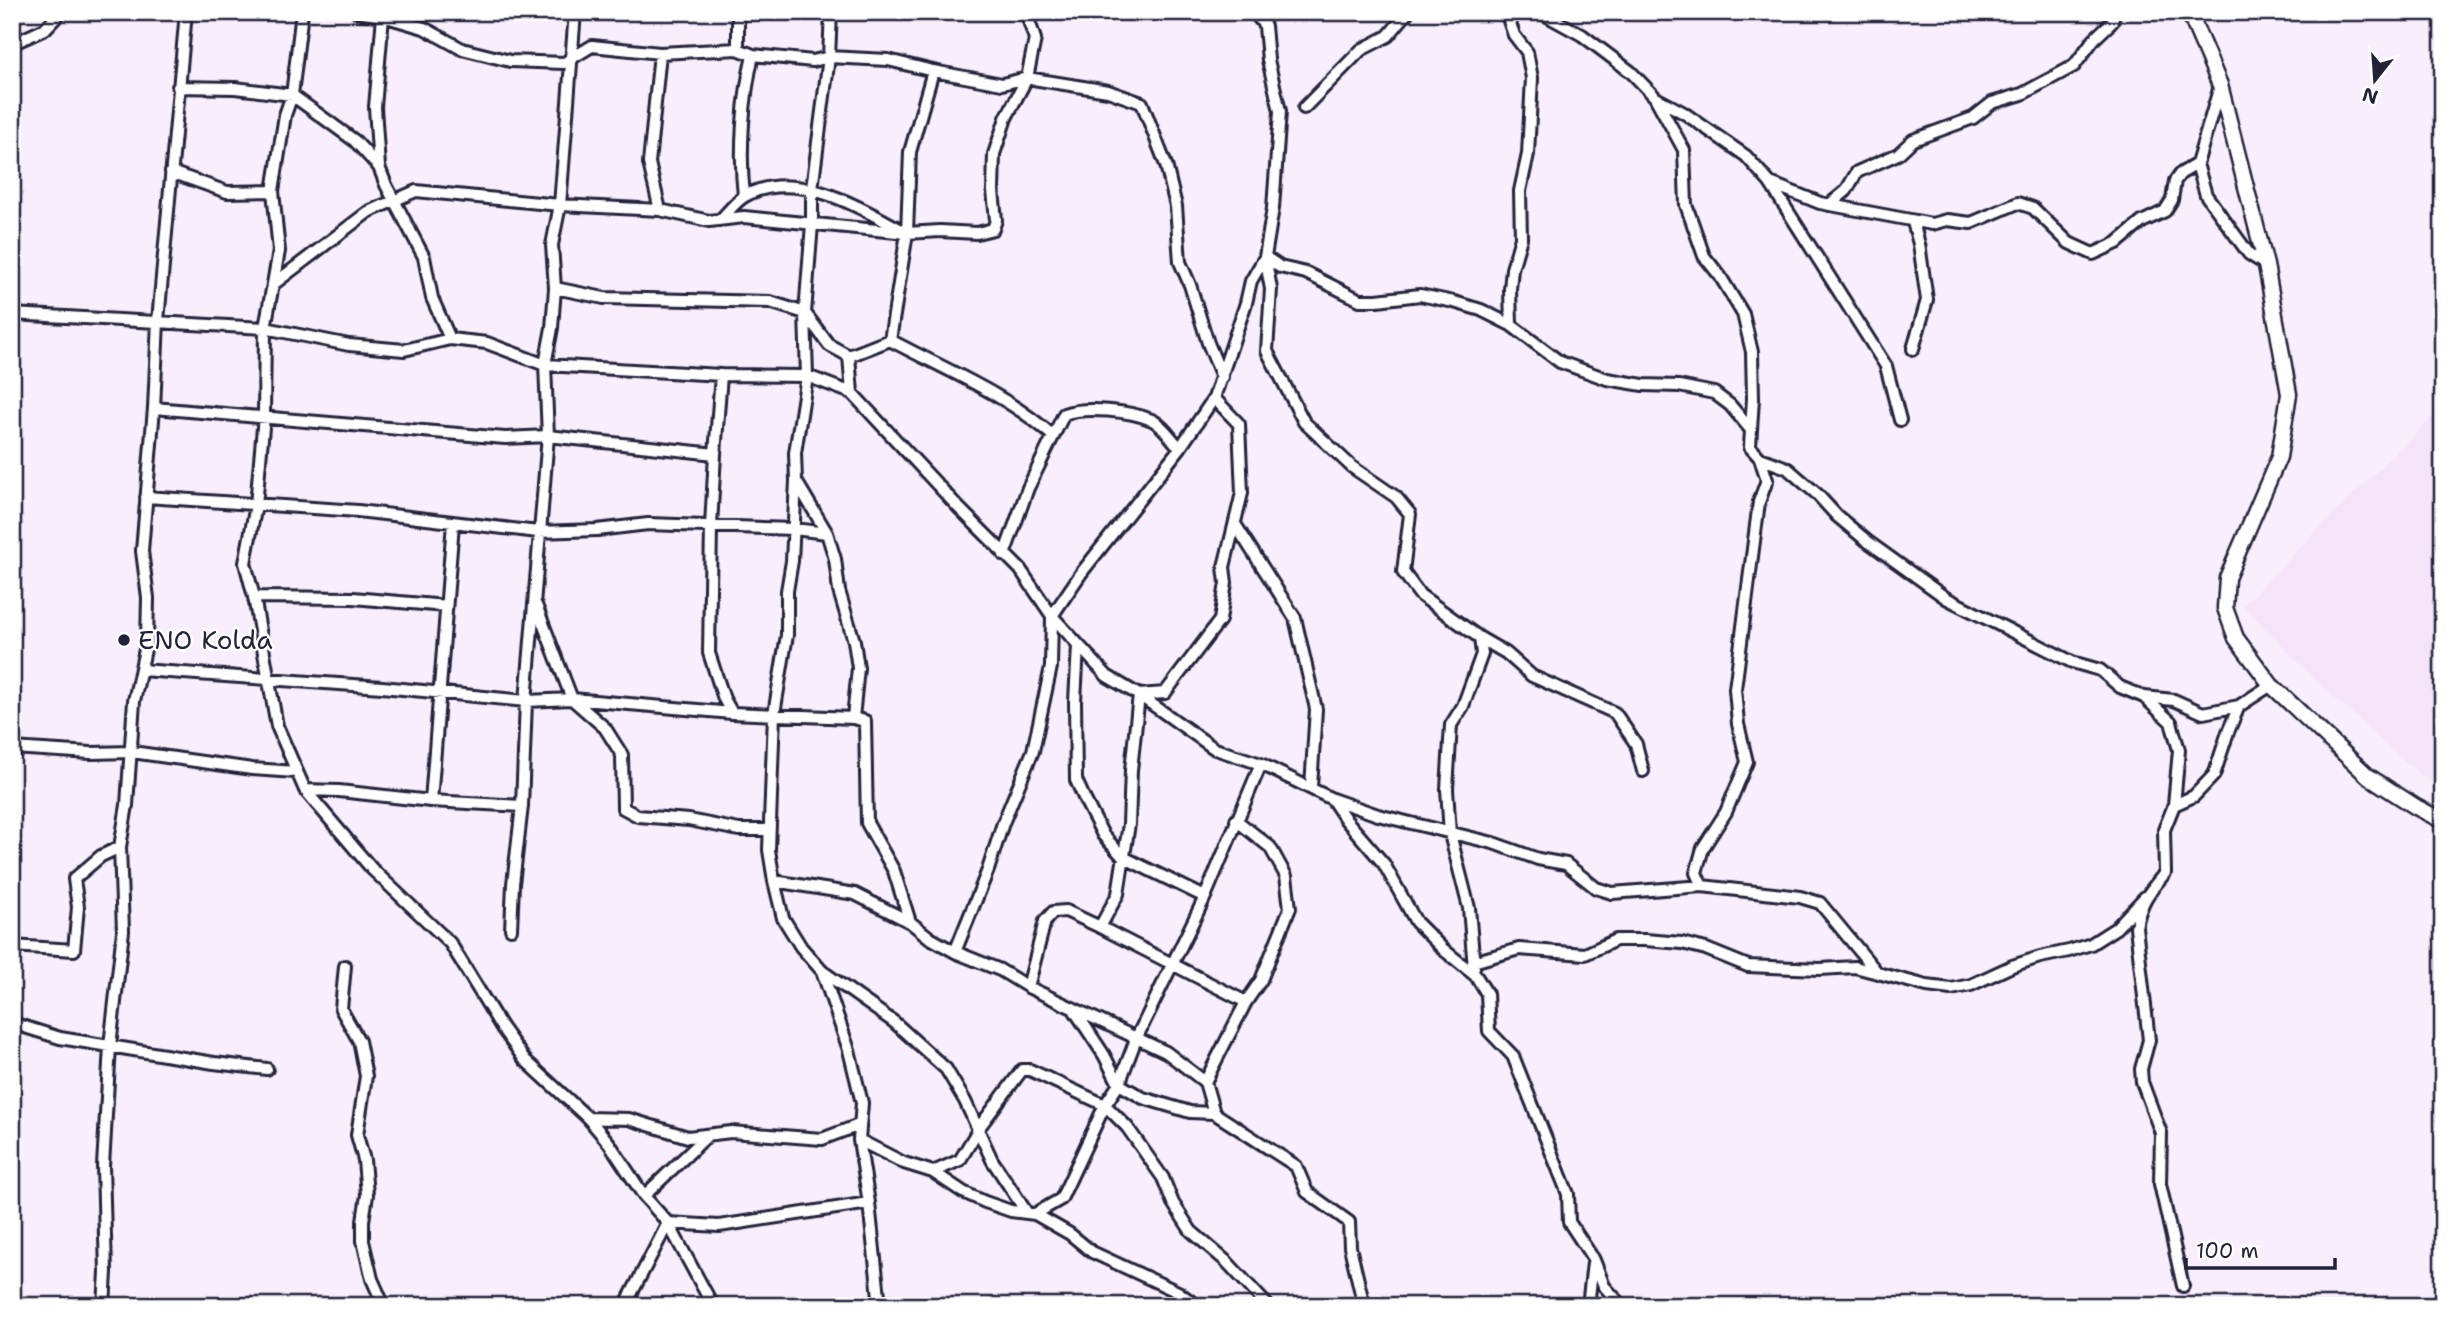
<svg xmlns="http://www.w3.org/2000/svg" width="2455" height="1318" font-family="'Shantell Sans',sans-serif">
<rect width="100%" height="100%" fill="#f9eefc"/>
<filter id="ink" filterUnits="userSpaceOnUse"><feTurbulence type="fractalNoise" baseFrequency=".0143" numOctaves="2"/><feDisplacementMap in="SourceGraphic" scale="14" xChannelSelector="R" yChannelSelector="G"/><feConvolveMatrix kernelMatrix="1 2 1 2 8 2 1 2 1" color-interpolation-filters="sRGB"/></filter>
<g filter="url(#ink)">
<path fill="#f5e3fa" d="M2443,407V789L2423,777L2322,687L2243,606L2334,513Z"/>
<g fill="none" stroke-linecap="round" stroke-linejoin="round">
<g stroke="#22223b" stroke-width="16">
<path id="street" d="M186,12L158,321L154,408L505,438L548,436L526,701L522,806L431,801L339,791L305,790L372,869L450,943L502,1028L525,1060L588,1118L609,1143L644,1196L668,1223L713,1306
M302,12L292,95L285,115L273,191L279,251L265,328L264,416L256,505L245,563L254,597L277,726L305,790
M357,12L383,16L424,28L462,49L510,61L564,63L592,46L660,53L738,49L753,55L813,61L829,57L888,60L933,71L1002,84L1027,78L1108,91L1142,103L1166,165L1176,206L1180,262L1190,285L1208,343L1222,377
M575,12L560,205L552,245L555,288L552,328L545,365L548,436L715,454L711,526L709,653L724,699L732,713
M831,12L829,57L812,189V224L805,313L807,376L795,453L796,481L827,533L835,559L839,591L854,641L858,668L853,718
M1506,12L1514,35L1527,52L1532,78L1528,154L1520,191L1521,238L1512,269L1510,289L1511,325
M1540,12L1582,35L1631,72L1656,98L1684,113L1746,156L1770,183L1886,366L1900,420
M383,16L375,107L379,167L386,185L424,257L432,298L450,339
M12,44L45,29L61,12
M738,49V12
M2220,86L2197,164L2206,195L2249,254L2266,265
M178,87L235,88L292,95L355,141L379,167
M1656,99L1684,150L1686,205L1704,256L1720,276L1743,314L1752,352L1753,398L1751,430
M1304,108L1361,50L1388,36L1408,12
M171,172L227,192L273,191
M1770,183L1820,203L1932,224L1947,220L1971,223L2018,203L2033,208L2069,243L2093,254L2117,243L2142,222L2165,211L2172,200L2175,181L2180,174L2197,164
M744,196C739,153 743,97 753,55
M1829,205L1846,191L1857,172L1898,154L1913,140L1973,118L1992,103L2022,94L2074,66L2094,39L2112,22L2114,12
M660,210L649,163L660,53
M722,218C729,211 736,201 745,196C796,167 862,209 907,233L890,340
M1913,222L1919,244L1927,300L1913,349
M907,233L910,152L933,71
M1265,257L1280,267L1306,273L1360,300H1377L1420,295L1454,302L1481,310L1511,325L1560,362L1607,379L1643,385L1679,386L1714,393L1730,405L1751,430L1750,447L1760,458L1787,468L1817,494L1837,516L1867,541L1946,598L2072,662L2100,670L2120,687L2144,697L2174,700L2203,713L2239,706
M1265,257L1271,289L1267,351L1304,422L1352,467L1396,497L1410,514L1403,572L1420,595L1480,638L1506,653L1532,676L1615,713L1636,744L1643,771
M275,283L368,212L416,191L560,205L660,210L709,221L744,217L907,233L940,231L977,233L993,229L996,220L993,191L994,154L1006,118L1027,78L1035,39L1026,12
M555,288L604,298L770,302L805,313L829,345L849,356L852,393
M12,314L265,328L349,345L404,350L450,339L487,343L545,365L721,375L807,376L852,393L959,508L1020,569L1052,616L1107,676L1139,695L1215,749L1261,764L1332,799L1378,815L1493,843L1538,859L1566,864L1596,888L1612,893L1702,886L1800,897L1820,903L1876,971
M849,356L890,340C944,369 1006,394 1052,435
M715,454L721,375
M796,481L792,561L787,591V635L774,714L769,850L774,881L783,918L801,947L822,971L849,1050L862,1103L859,1140L869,1203L880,1306
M146,497L358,511L538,532L597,530L648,524L794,529L827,533
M1235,524L1295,618L1316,709L1311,787
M1004,555L1028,488L1064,414C1085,406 1131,411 1152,420C1163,425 1172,440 1180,448
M254,597L353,598L446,606
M536,605L572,699L605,728L622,755L623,808L638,816L689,820L739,830H769
M1078,646L1075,701L1076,780L1085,800L1103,835L1123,857L1205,897
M141,670L382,687L526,701L572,699L732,713L853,718L865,721L867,823L894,871L910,922
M2144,697L2171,722L2179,750L2174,805
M12,748L91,753L132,752L252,769L296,772
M1332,799L1346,820L1384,864L1416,922L1444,950L1476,976L1487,994L1489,1031L1513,1056L1568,1194L1569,1222L1594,1260L1604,1286L1622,1306
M431,801L453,523
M1236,820L1270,847L1286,876L1290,908L1261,980L1246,1002
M774,881L855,894L910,922L930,938L955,952L1000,970L1028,987L1166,1052L1205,1082L1214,1113L1296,1166L1307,1192L1349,1222L1350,1247L1364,1306
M1702,886L1696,873L1703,848L1726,812L1747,762L1738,724L1735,689L1759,502L1767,480L1760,458
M511,929L513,884L522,806
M12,946L74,950L78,907L74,879L101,856L120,847L127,805L134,701L147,640L148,598L142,551L154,408
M955,952L988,870L1003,823L1033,751L1051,667L1052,616L1082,572L1180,448L1214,398
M1473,962L1519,949L1585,954L1616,940H1645L1682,943L1706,949L1748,966L1820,969L1855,967L1927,986L1951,989L1971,985L2012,966L2040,957L2069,951L2091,944L2116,928L2145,897
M345,966L341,1009L359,1041L366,1076L357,1135L364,1160L367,1195L363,1221V1241L372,1279L384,1306
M1474,968L1469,908L1450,834L1447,789L1451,725L1463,706L1482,654L1480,638
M822,971L894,1022L946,1069L965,1101L992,1160L1027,1213
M1028,987L1045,921L1053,912L1066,911L1100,927
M1073,1008L1104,1055L1119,1084L1143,1098L1190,1112L1214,1113
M12,1023L60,1038L214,1063L267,1069
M1205,1082L1246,1002L1100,927L1118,894L1129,824L1131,770L1139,695L1165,693L1220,620L1226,583L1224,567L1242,493L1239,424L1214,398L1246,303L1251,281L1265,257L1273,208L1280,111L1268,60L1265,26L1254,12
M588,1118L629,1119L688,1137L731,1132L822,1139L859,1125
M859,1140L904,1163L933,1172L963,1192L985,1202L1011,1211L1035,1214L1061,1199L1105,1105L1119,1084L1136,1039L1205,897L1261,764
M933,1172L960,1160L981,1125L1022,1070H1030L1105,1105L1127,1127L1163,1178L1173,1203L1191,1231L1227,1262L1268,1306
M644,1196L708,1135
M1035,1214L1070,1234L1092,1252L1178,1292L1197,1306
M2183,1286L2160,1184L2161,1133L2142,1082L2141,1069L2149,1040L2136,927C2141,901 2148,893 2165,873L2164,830L2174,805L2194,796L2214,775L2228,732L2239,706L2271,685
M104,1306L106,1272L103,1166L110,1046L123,931L120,847
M625,1306L668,1223L719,1226L869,1203
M1588,1306L1593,1263"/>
</g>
<g stroke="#22223b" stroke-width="19">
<path id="secondary" d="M2189,12L2220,85L2266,265L2289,394L2279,457L2227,578L2225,608L2236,638L2271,685L2368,776L2416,807L2443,821"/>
</g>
<use href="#street" stroke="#fff" stroke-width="10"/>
<use href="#secondary" stroke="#fff" stroke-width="14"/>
</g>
</g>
<circle fill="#22223b" stroke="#fff" stroke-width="2.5" cx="124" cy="640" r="7"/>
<g text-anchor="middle" stroke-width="5" stroke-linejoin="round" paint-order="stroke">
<g font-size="26" fill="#22223b" stroke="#fff" text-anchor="start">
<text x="138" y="649">ENO Kolda</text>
</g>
</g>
<rect width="2455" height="1318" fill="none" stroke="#fff" stroke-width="42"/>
<rect x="21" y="21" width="2413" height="1276" fill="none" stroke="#22223b" stroke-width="2.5" filter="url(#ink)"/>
<g transform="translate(2375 80) rotate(197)" stroke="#ffffff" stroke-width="5" paint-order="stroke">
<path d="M0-5L12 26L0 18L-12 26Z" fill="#22223b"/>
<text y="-10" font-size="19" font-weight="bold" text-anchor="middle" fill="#22223b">N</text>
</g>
<path d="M2186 1258v10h149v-10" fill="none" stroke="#22223b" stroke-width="3.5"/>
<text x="2196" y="1258" font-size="21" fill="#22223b" stroke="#ffffff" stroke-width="5" paint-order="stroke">100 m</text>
</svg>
